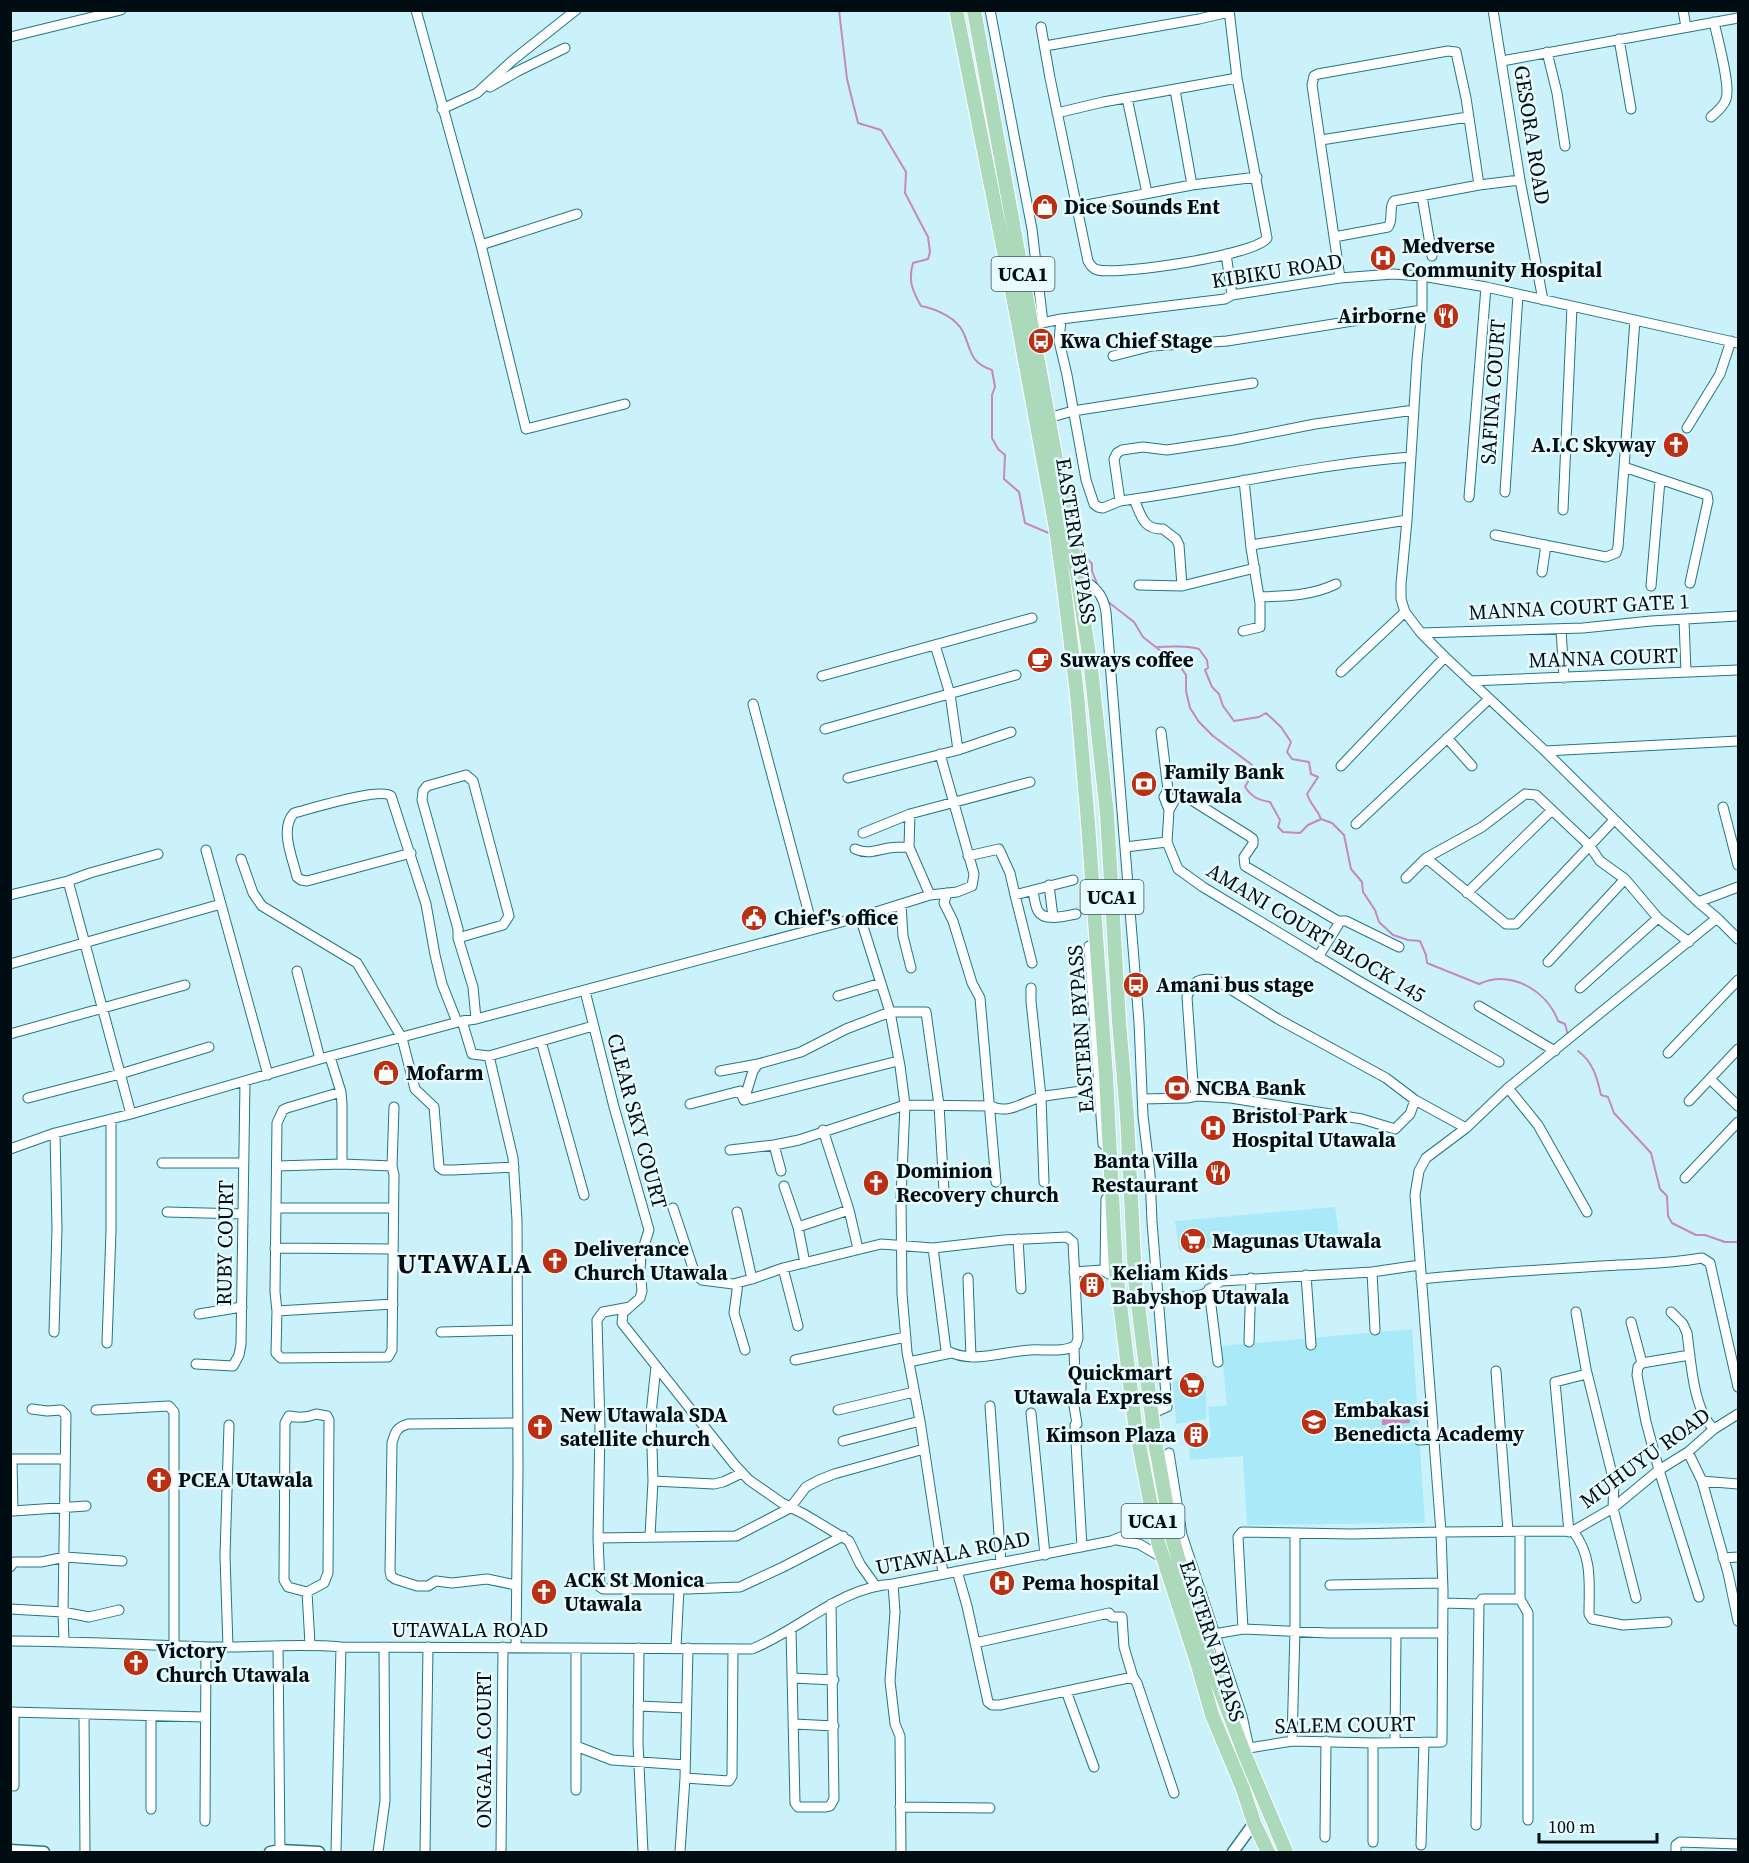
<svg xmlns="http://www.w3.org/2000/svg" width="1749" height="1863" font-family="'Source Serif 4',serif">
<rect width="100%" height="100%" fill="#cbf1fa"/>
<path fill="#aaeaf8" d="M1335,1207L1340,1240L1179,1250L1175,1221Z
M1412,1329L1425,1523L1247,1525L1243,1456L1190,1460L1189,1439L1211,1437L1208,1407L1227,1405L1221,1346Z
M1206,1376V1419L1176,1424L1173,1381Z"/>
<path fill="#c589ba" d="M1409,1408L1410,1423L1382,1425L1381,1410Z"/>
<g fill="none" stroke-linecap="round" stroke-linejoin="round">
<path stroke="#c589ba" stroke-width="2" d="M839,10L847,79L858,123L881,130L906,172L905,193L928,237L930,252L928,259L913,263C908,280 912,290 921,306C936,309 958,318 964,334C972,353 970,362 992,370L995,387L992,395V438L998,449L1005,455L1004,479L1019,492L1025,523L1051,534
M1078,548L1092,564V571L1098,586
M1107,601L1134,622L1143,637L1180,666L1186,675V691L1190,708L1199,722L1213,736L1251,764L1257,772L1250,778L1245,787C1252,797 1258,800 1270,802L1280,820L1278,827L1283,832L1300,833L1308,825L1321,819L1332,823L1344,835L1351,869L1362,882L1363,892L1375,910L1379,922L1393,935L1408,940L1420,941L1426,955L1427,963L1479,984C1511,969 1547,991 1558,1021L1565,1024L1568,1035
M1158,647C1169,646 1189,646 1199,649L1207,660L1208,668L1205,670L1212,687L1219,694L1223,706L1234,721L1259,717L1266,713L1281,727L1291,742L1287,752L1292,759L1309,762L1311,774L1318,777L1307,794C1311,806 1317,808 1321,819
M1578,1051C1593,1062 1597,1077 1601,1095L1608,1097L1614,1113L1651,1153L1660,1189L1667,1196L1668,1216L1672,1223L1696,1235H1705L1725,1242H1738"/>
<g stroke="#217787" stroke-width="11">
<path id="minor" d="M416,10L481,245L526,429L625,404
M990,10L1032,229L1043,323
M1493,10L1520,180L1543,300
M1683,10L1686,27
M1041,27L1050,78L1088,261C1091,266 1093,269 1098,270C1122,275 1256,255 1267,238L1237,78L1229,10
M10,37L121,10
M1619,39L1631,109
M1045,46L1199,19L1229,12
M1547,52L1557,93L1565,146
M1502,61L1738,18
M490,87L518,71L565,48
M1175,90L1192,185
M1127,98L1147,193
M442,109L477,93L513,60L576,10
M1057,113L1103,102L1237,78
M1711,117C1717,112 1724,106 1726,99C1731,86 1717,37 1714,22
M1321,140L1468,117
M1422,196L1432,256
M1076,207L1192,185L1257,177
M1334,237L1388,227C1394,219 1388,209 1394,201L1479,185L1520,180
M481,245L577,214
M1226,254L1232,295
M1422,276V310L1417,360L1407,520L1401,584V599L1405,612L1421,633L1445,657L1545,751L1698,902L1717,918L1738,939
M1340,278L1312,85L1314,76L1318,74L1448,51L1456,52L1466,98L1479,185
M1061,319L1059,341L1067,375L1086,480L1094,504L1098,507L1103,508L1120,501C1217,488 1313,464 1411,457
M1032,325L1061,319L1225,299L1232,295L1340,278L1393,274L1422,276L1486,287L1738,343
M1113,356L1152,346L1227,341L1422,310
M1048,418L1073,411L1253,383
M1687,428L1720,374L1731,341
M1624,467L1707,495L1708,501L1690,583
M1505,492L1518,295
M1469,497L1486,287
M1134,499C1141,515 1143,530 1163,529L1176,539L1179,545L1182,586
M1120,501L1114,459L1117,453L1122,450L1143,447L1167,450L1234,440L1315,424L1414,410
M1563,510L1572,306
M1495,535L1606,557L1616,553L1618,547L1635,320
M1251,545L1407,520
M1542,572L1546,545
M1077,575C1093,586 1103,592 1106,612L1139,1022L1143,1116L1150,1174L1152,1222L1167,1407L1151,1414
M1139,585L1182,586L1255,568
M1651,586L1660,480
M1259,597C1286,596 1311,596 1336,584
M1684,620L1686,672
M1561,629L1564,678
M1243,631L1260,627V603L1251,548L1244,480
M1421,633L1583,628L1651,621L1738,616
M935,645L950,694L958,750
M1341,672L1405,612
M822,676L1032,618
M1470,681L1738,670
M753,704L813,929
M825,729L1016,675
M1161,732L1168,790L1164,797L1169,810
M1447,738L1472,766
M1545,751L1738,741
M1341,766L1445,657
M848,778L958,750L1011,732
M1723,807L1738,865
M910,814L909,847L930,895
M1356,824L1489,699
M863,833L910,814L1030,782
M1167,842L1169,810L1177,796H1185L1249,836L1253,839V844L1244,857L1245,866L1338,921V925L1318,957
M1125,847L1167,842L1178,869L1203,887L1359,981L1499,1062
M855,849C868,855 876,850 889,848C896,847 903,847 909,847
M206,850L268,1075
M411,853L307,881L301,880L297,877C293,859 279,829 294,813C310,809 380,787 391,796L426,904L435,955L442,984L457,1022
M968,856L999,849L1010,873L1015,895L1073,880
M1426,858L1506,924H1516L1614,820
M241,859L253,893L262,906L357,963L402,1038L415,1089L434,1107L439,1167L443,1170H453L514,1167
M1406,878L1426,858L1482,827L1525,794L1536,795L1589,845L1600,861L1625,879L1658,918L1689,942
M1049,885L1053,917
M1033,891C1034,896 1035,906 1038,911C1044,922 1066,916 1076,914
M947,893L944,903L953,921L972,983L980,998L996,1182
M1467,893L1552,810
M10,895L68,881
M1015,895L1032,963
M1698,902L1738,887
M901,904L903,936L911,968
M860,917L930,895L957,892L972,886L974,874L940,754
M1717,918L1508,1088L1466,1128L1426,1158L1419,1171L1415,1195L1441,1532L1573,1531L1613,1508L1659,1470L1688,1452L1714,1429L1738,1414
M1338,921H1346L1399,947
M458,938L503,925L509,916L473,781L466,775L427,786L423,791L422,800L458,929V938L473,987L476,1019
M1089,946L1103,1144
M1548,962L1625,879
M10,964L221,904
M297,971L320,1059
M1031,988V1001L1041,1097L1044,1182
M1580,988L1658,918
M585,991L614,1107L649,1230L641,1255L640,1269L642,1291L640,1298L623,1313L622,1323L734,1464L749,1480L782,1503L804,1514L849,1541L860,1564L875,1585
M838,996L881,983
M1479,1006L1555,1051
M462,1021L472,1054L489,1056L593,1026
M10,1034L185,985
M541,1041L584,1195
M1668,1053L1738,980
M489,1056L513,1158L517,1220L518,1470L516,1647
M330,1057L341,1092L342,1104V1164
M720,1071L758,1064
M1710,1079L1738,1106
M1508,1088L1538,1125L1587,1212
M1197,1096L1193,1083L1187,997C1192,981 1200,977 1216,980L1278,1019L1386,1078L1415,1100L1466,1128
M28,1098L120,1074L209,1047
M1142,1099L1187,1098L1197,1096L1231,1098L1362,1119L1395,1129L1410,1114L1415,1100
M744,1100L753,1071L758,1064L801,1052L846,1029L890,1012H926L939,1105L944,1191L943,1195L937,1197L901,1198
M1689,1101L1738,1049
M690,1104L740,1091L744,1100L898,1061
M131,1114L68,881L90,873L158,854
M823,1130L849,1210L858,1249
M774,1145L781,1171
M10,1149L55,1133L131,1114L320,1059L462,1021L476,1019L860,917L890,1012L900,1066L905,1105L901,1198L902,1294L907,1352L920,1421L943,1573
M730,1150L774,1145L799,1140L905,1105L991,1106C1009,1116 1027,1099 1045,1096C1065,1093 1086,1090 1106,1089
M162,1163H244
M277,1166L342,1164L392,1166L394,1175L392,1350L388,1357L281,1358L276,1353L277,1311L275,1292L277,1123L283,1110L287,1108L341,1092
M392,1166L394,1107
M1685,1178L1738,1122
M784,1186L798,1227L805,1263
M276,1208H393
M673,1208L695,1274L702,1280L733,1284L752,1279L783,1268L881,1244L933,1248L1004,1240L1067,1237L1073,1242L1078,1338L1076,1345C1065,1353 1044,1349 1030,1350C1004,1351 971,1365 946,1350L933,1248
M167,1212L243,1214
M737,1212L752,1279
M798,1227L849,1210
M1018,1239L1021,1289
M275,1248L393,1249
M783,1268L798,1326
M1105,1271L1106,1199
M1074,1272L1102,1270L1109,1274
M1372,1272L1375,1330
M1306,1275L1311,1345
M968,1278L971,1357
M1421,1279C1481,1273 1541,1270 1601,1266C1635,1264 1669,1264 1702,1258L1710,1263L1738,1387
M738,1283L734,1313L745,1350
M1209,1289L1218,1362
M1138,1301L1196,1296L1204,1294L1221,1281L1372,1272L1420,1265
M630,1307L603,1312L597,1320L600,1427L598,1538L600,1587L603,1589H688L740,1587L783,1567L843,1536
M277,1311L393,1304
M1576,1312L1586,1369L1614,1482L1613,1508L1636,1598
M1671,1312L1683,1324L1687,1333C1691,1361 1693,1410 1714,1429
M199,1314L242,1307
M1631,1322L1642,1363
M54,1332L57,1229L55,1133
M441,1332L517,1330
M1249,1342L1251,1278
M107,1343L111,1231V1119
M1074,1348L1075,1378L1081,1379V1389L1073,1400L1077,1424L1075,1425L1082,1547
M795,1360L906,1337
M909,1362L951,1353
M1642,1363L1638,1367L1637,1375L1646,1422L1659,1470L1699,1597
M1642,1363L1690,1355
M196,1364L233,1366L239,1355L241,1344L245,1082
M1496,1371L1508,1531
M990,1406L1001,1563
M32,1409L47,1411L61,1410L66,1415L63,1612L64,1641
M96,1410L169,1406L174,1412V1645
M838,1410L914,1392
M1031,1413L1045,1555
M316,1414L327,1416L329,1420L328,1573L324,1583L307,1592L288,1587L284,1580L285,1423L289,1416C299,1418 307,1418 316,1414Z
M1419,1440L1434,1439
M843,1441L920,1421
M1688,1452L1702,1481L1728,1573L1738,1621
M1169,1453L1182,1535L1242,1716L1249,1748L1246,1752
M10,1459H65
M12,1459L13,1511L86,1506
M653,1481L714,1484L723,1482L742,1473
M1702,1481L1738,1484
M1573,1531C1593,1557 1589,1583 1589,1614L1592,1619L1623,1625L1667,1622
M1569,1532L1555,1382L1587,1374
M650,1536L653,1481L651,1414L656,1366
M598,1538L736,1536L790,1508L806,1487L819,1480L834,1474L924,1449
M1117,1540L1139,1544L1163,1558
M1723,1558L1738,1557
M10,1567L14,1562H41L65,1557L122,1561
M957,1571L967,1606L988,1702L992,1705H1000L1133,1677L1137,1683L1174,1793
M893,1584L895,1612L890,1681L895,1724L900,1736L901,1852
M516,1585L487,1579L452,1583L436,1581L428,1586H417L395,1579L391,1576L390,1571L392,1443C395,1432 397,1427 408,1424L518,1423
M1330,1585L1442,1583
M307,1592L310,1644
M1520,1599L1528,1613V1820
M1443,1603L1479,1604
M10,1609L63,1612L89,1617L119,1610
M1243,1629L1238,1537L1242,1532L1352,1534L1441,1532L1443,1591L1442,1742L1373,1743L1292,1741L1249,1748
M791,1630L795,1803L798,1807H826L830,1806L834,1799L831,1604
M1214,1634L1243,1629L1328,1633H1443
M10,1641C77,1641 142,1645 208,1647C253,1648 297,1643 341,1647L752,1649C800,1630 840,1587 893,1584L1111,1541L1128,1534L1151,1513L1167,1510
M975,1643L1109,1613L1112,1617H1122L1124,1647L1133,1677
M278,1646L280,1852
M228,1647L225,1556L229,1425
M676,1647L679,1589
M639,1648L638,1743L643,1852
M792,1678L834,1680
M1066,1691L1094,1767
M638,1706L686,1708
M10,1712L205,1717
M14,1712V1786
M84,1714L85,1852
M794,1724L834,1726
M1292,1741L1295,1630V1533
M1395,1742L1396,1633
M576,1746L612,1760L685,1765
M685,1778L729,1781L732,1776L733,1649
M576,1790V1648
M900,1807L990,1808
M151,1809V1716
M205,1821L206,1647
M1476,1825L1479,1604L1482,1599H1520V1532
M1325,1837L1326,1741
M1373,1842V1743
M1421,1845L1424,1742
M336,1852L341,1647
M378,1852L385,1801L384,1647
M425,1852L428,1647
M501,1852L503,1647
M680,1852L685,1778L688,1648
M1676,1852V1845L1680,1842L1738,1844"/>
</g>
<g stroke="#217787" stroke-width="13">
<path id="tertiary" d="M10,1850L44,1852
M270,1852L280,1850L319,1852
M1233,1852L1254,1823"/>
</g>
<g stroke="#fff" stroke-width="16">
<path id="primary" d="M956,10L1017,317L1056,529L1064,588L1077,694L1088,823L1106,1076L1116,1272L1135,1424L1158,1542L1197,1662L1212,1715L1243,1789L1254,1823L1268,1852
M974,10L1077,575L1091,668L1107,814L1119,1021L1127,1116L1135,1279L1155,1442L1173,1540L1188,1593L1213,1671L1245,1755L1286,1852"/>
</g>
<use href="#minor" stroke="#fff" stroke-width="9"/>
<use href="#tertiary" stroke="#fff" stroke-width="10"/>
<use href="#primary" stroke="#add9bb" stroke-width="14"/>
</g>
<defs>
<g id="shop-disc" transform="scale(1.35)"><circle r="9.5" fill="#bb3013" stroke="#e8fbff"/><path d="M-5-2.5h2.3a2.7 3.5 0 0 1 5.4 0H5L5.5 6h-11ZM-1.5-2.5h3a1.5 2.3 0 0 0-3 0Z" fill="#fff"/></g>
<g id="hospital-disc" transform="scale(1.35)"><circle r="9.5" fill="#bb3013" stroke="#e8fbff"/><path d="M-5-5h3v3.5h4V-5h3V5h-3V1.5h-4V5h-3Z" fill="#fff"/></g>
<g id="restaurant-disc" transform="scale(1.35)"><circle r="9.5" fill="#bb3013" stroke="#e8fbff"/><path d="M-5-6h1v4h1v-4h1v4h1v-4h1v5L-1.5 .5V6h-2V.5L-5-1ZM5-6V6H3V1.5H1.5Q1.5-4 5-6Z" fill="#fff"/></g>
<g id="bus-disc" transform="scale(1.35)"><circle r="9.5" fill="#bb3013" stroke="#e8fbff"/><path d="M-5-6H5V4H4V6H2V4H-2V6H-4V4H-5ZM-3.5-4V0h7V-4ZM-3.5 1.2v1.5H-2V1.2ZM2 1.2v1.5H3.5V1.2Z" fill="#fff"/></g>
<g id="church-disc" transform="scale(1.35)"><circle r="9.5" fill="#bb3013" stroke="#e8fbff"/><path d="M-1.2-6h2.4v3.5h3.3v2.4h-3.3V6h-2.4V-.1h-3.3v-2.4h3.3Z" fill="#fff"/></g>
<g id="cafe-disc" transform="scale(1.35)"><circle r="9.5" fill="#bb3013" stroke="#e8fbff"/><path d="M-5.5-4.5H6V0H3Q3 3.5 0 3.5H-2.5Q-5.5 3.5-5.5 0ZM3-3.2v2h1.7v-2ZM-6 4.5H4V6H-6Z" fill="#fff"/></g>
<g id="bank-disc" transform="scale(1.35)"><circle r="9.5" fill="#bb3013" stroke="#e8fbff"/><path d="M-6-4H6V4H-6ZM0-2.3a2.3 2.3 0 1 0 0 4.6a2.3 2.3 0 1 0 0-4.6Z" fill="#fff"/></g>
<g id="civic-disc" transform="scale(1.35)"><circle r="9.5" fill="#bb3013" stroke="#e8fbff"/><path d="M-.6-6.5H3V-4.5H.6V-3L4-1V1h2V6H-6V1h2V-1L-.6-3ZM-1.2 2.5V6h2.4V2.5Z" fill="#fff"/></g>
<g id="supermarket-disc" transform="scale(1.35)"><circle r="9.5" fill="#bb3013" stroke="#e8fbff"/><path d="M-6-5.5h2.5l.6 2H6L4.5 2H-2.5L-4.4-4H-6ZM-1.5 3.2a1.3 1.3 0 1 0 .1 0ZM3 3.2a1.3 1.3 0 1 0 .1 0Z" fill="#fff"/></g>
<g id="building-disc" transform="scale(1.35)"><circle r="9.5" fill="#bb3013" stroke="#e8fbff"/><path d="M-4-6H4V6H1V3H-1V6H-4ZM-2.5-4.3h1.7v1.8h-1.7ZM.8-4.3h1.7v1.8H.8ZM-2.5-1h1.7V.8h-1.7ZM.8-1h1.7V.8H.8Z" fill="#fff"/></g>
<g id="school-disc" transform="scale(1.35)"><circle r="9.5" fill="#bb3013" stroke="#e8fbff"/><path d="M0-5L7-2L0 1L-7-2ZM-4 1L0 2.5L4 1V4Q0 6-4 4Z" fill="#fff"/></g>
</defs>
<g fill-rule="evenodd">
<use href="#shop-disc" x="1045" y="207"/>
<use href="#hospital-disc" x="1383" y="258"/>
<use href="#restaurant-disc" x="1446" y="316"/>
<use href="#bus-disc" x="1041" y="341"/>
<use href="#church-disc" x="1676" y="445"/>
<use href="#cafe-disc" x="1040" y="660"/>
<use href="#bank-disc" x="1144" y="784"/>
<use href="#civic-disc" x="754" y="918"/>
<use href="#bus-disc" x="1136" y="985"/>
<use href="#shop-disc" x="386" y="1073"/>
<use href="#bank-disc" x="1177" y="1088"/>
<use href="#hospital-disc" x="1213" y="1128"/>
<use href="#restaurant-disc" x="1218" y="1173"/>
<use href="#church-disc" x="876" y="1183"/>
<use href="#supermarket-disc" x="1193" y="1241"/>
<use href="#church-disc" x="555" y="1261"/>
<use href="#building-disc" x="1092" y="1285"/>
<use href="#supermarket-disc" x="1192" y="1385"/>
<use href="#school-disc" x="1314" y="1422"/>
<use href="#church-disc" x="540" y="1427"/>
<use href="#building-disc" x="1196" y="1435"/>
<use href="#church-disc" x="159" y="1480"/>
<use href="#hospital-disc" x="1002" y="1583"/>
<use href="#church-disc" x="544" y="1592"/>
<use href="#church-disc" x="136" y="1663"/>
</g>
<g text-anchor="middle" stroke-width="5" stroke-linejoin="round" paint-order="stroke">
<g fill="#e8fbff" stroke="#46555a" stroke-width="1.5">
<rect x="991.5" y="257" width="63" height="34" rx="4.5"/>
<rect x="1080.5" y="880" width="63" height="34" rx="4.5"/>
<rect x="1121.5" y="1504" width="63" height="34" rx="4.5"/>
</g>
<g font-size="20" font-weight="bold" fill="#000e13">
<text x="1023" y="281">UCA1</text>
<text x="1112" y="904">UCA1</text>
<text x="1153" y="1528">UCA1</text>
</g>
<g font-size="21" fill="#000e13" stroke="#e8fbff">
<text transform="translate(1532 135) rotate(81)" y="7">GESORA ROAD</text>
<text transform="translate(1277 271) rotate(-9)" y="7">KIBIKU ROAD</text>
<text transform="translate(1493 392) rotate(-86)" y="7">SAFINA COURT</text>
<text transform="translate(1076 541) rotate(81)" y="7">EASTERN BYPASS</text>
<text transform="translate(1579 607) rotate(-3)" y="7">MANNA COURT GATE 1</text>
<text transform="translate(1603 658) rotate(-2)" y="7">MANNA COURT</text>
<text transform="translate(1316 933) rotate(31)" y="7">AMANI COURT BLOCK 145</text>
<text transform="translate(1081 1029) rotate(-94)" y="7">EASTERN BYPASS</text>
<text transform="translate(637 1121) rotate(75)" y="7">CLEAR SKY COURT</text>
<text transform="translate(225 1243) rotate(-89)" y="7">RUBY COURT</text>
<text transform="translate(1645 1458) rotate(-36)" y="7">MUHUYU ROAD</text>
<text transform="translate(953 1553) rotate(-11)" y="7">UTAWALA ROAD</text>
<text x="470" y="1637">UTAWALA ROAD</text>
<text transform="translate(1212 1641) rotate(72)" y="7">EASTERN BYPASS</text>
<text transform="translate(1345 1725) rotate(-1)" y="7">SALEM COURT</text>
<text transform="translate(484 1750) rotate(-90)" y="7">ONGALA COURT</text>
</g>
<g font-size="21" font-weight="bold" fill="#000e13" stroke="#e8fbff" text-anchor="start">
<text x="1064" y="214">Dice Sounds Ent</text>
<text x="1402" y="253">Medverse<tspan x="1402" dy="24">Community Hospital</tspan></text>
<text x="1426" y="323" text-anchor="end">Airborne</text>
<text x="1060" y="348">Kwa Chief Stage</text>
<text x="1656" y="452" text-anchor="end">A.I.C Skyway</text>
<text x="1060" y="667">Suways coffee</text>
<text x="1164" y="779">Family Bank<tspan x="1164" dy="24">Utawala</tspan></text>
<text x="774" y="925">Chief's office</text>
<text x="1156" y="992">Amani bus stage</text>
<text x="406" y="1080">Mofarm</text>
<text x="1196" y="1095">NCBA Bank</text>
<text x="1232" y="1123">Bristol Park<tspan x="1232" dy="24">Hospital Utawala</tspan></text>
<text x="1198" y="1168" text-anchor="end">Banta Villa<tspan x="1198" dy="24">Restaurant</tspan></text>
<text x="896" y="1178">Dominion<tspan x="896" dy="24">Recovery church</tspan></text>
<text x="1212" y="1248">Magunas Utawala</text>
<text x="574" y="1256">Deliverance<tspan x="574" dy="24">Church Utawala</tspan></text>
<text x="1112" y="1280">Keliam Kids<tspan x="1112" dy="24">Babyshop Utawala</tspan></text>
<text x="1172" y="1380" text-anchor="end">Quickmart<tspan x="1172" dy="24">Utawala Express</tspan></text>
<text x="1334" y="1417">Embakasi<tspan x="1334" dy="24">Benedicta Academy</tspan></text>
<text x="560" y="1422">New Utawala SDA<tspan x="560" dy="24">satellite church</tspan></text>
<text x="1176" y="1442" text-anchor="end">Kimson Plaza</text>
<text x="178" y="1487">PCEA Utawala</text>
<text x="564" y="1587">ACK St Monica<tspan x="564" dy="24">Utawala</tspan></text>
<text x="1022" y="1590">Pema hospital</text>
<text x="156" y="1658">Victory<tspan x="156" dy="24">Church Utawala</tspan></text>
</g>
<g font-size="27" font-weight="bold" letter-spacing="1.5" fill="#000e13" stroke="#e8fbff">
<text x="465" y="1273">UTAWALA</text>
</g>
</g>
<rect width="1749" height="1863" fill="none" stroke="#000e13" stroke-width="24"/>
<path d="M1539 1833v9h118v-9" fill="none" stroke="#000e13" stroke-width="3"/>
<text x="1548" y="1833" font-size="18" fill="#000e13" stroke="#e8fbff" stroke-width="4.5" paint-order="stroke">100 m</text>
</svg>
